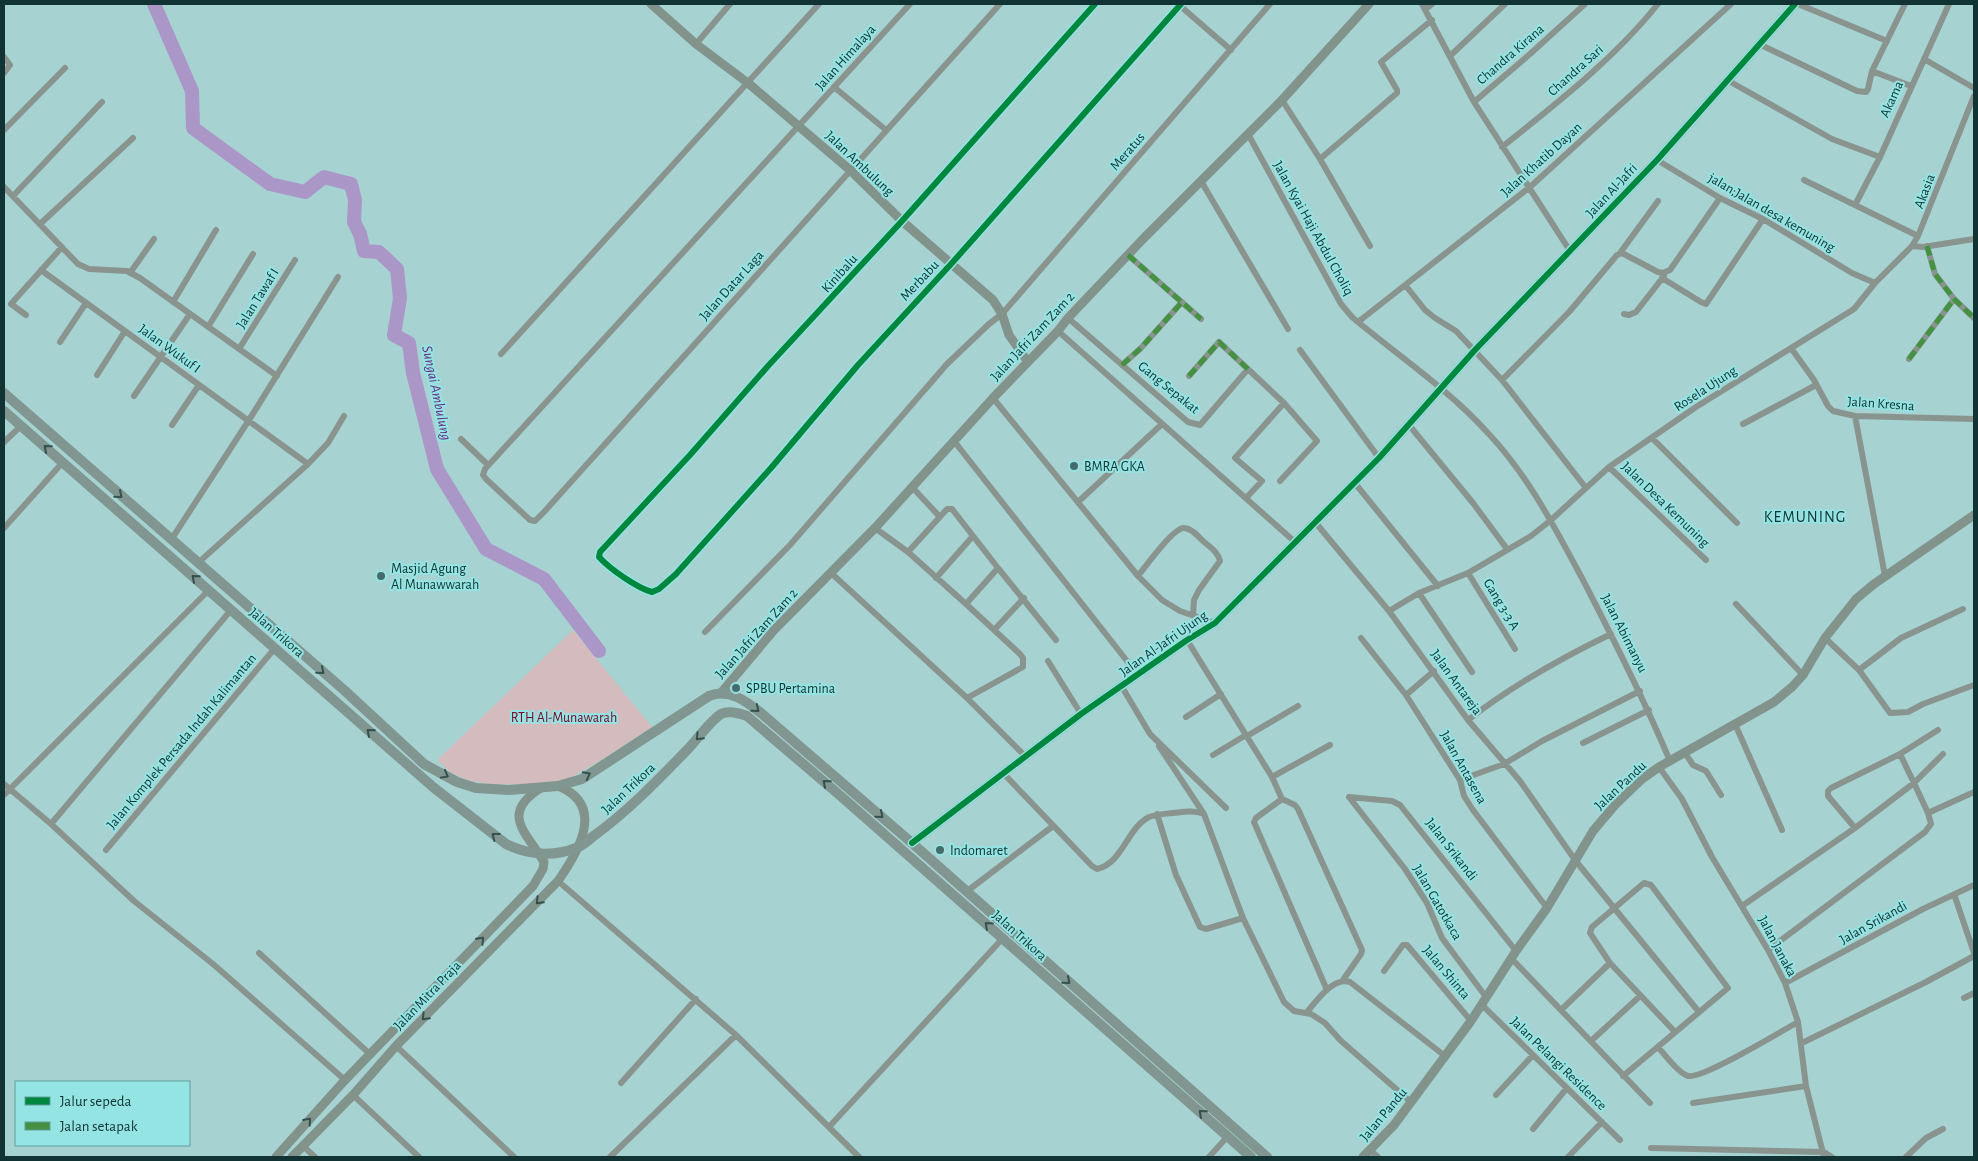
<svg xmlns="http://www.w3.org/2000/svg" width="1978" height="1161" font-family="'Alegreya Sans',sans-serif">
<rect width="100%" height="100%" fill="#a6d2d2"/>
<path fill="#d3bbbe" d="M573,630L652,727L606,757L563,782L537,785L489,784L467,780L450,772L437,760Z"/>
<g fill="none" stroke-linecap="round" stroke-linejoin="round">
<path stroke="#ab96c8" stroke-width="14" d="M154,4L192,91L193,128L270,184L305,192L324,177L351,184L355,200L354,222L360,234L364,251L379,252L397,269L400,298L394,335L409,343L413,373L437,469L486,549L544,579L599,651"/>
<path stroke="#89948e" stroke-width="6" d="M910,4L485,469L483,475L486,479L530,520L535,521L544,512L1000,4
M1095,4L902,221L768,366L690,455L600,552L599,557C610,569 637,588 652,592L659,589L676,574L771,468L858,365L952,263L1181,4
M1178,4L1231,50
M1422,4L1474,102L1570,251
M1798,4L1887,41
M1426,9L1432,4
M696,44L730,4
M1759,44L1857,91L1866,92L1868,89L1872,71L1905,4
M1451,55L1505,4
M4,57L10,65L4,73
M1924,59L1974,88
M1872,71L1911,86
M1727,80L1832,139L1880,157
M834,87L886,130
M1282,100L1320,159L1370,246
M1474,102L1530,54L1585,4
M4,130L65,68
M1248,134L1341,304L1352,317C1397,355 1447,388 1487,432C1528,475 1555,528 1583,580C1614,640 1644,699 1670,761
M1502,147C1557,103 1614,59 1658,4
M1320,159L1397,93V90L1381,62L1432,20
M1657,160L1720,198L1763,219L1852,273L1875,283
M1804,180L1918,236
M1201,181L1288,329
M4,187L78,264L89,269L127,271L140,278L277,376
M13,196L102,102
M1855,205L1880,157L1949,4
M40,224L133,138
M1912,246L1923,247L1974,239
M1927,246L1935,274L1954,299L1974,318
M1620,253L1658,201
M1128,255L1201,319
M41,270L308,464
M130,273L154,239
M1662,278L1701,302L1706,304L1763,219
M1406,286L1425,310L1435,318L1456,331L1502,380L1586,488
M173,302L216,230
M1624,314L1629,315L1636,312L1664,276
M26,315L11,304L62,247
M1068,318L1188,422L1200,425L1248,369
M1358,322L1530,187L1731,4
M208,327L253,254
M1058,331L1295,542
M60,342L86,303
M1791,348L1814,380L1828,406L1833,411L1855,416L1974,419
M239,349L295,260
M1300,350L1379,458
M501,354L819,4
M1909,359L1954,299
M1122,365L1141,348L1182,302
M97,375L125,331
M1189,376L1219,342L1284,403L1317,441L1280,481
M1502,380L1570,311L1617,255L1622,253L1658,272L1663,273L1670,270L1720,198
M134,396L190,314
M993,398L1138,576L1162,600L1180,611L1215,623
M1855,416L1885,576
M1743,424L1816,385
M172,425L199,385
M1409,425L1473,503L1507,549
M1652,438L1737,523
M461,439L488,465
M954,441L1138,675
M4,442L21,426
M1609,467L1706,560
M1354,482L1438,586
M912,487L940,517
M1246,498L1262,481L1235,458L1284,403
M1078,502L1162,424
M1315,522L1389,611L1468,720L1520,781L1575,860L1699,1012
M4,528L63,462
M875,528L908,552
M171,540L249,420L338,277
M198,563L308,464L328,443L344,416
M830,572L967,698L1026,757
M1468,573L1515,649
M1138,576C1145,567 1174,527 1184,528C1191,528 1198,536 1203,541C1210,547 1218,552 1220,561L1199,590L1194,600L1193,615
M936,578L973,536
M1419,593L1472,672
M966,604L908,552L947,509H952L998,568
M1736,604L1803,675
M1389,611L1419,593L1468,573L1531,536L1551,520L1609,467L1696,407L1854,309L1875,283L1912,246L1918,236L1974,96
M994,630L1024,598
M705,632L790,545L947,364L989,324L1002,314L1270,4
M1361,638L1406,695L1460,780L1464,796L1473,810L1547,908
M1825,638L1859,670L1890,713L1908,712L1923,704L1974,685
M1187,640L1272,777L1282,799L1295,805L1298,809L1362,950L1361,954L1343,980
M1048,661L1081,714
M1859,670L1901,638L1963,609
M1122,687L1150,734L1226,808
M1406,695L1434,671
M967,698L1023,667V658L1020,654L966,604L998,568L1056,640
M1186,717L1221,694
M1468,720C1512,686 1561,658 1611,634
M1735,724L1782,830
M1247,736L1298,706
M1583,743L1649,710
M1159,746L1204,814
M1685,753L1693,765L1706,771L1721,795
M1900,754L1914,783L1943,754
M1213,755L1246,735
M1659,767L1682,799L1712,857L1768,950L1785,983L1798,1022L1806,1086L1824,1157
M1004,774L1092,866L1097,869C1123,863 1127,828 1149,817C1157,814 1165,814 1173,813C1184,812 1193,810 1204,814L1243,918L1284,1002L1294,1011L1311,1014L1325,1023L1340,1040L1411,1102
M1272,777L1330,745
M1460,780L1504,764L1542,741L1640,691
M4,784L51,824L134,901L213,964L345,1080
M4,795L209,590
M1349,797L1405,869L1427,903L1442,938L1486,997
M1349,797L1392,801L1400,805L1516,951
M1282,799L1256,818L1254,822L1327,990
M1157,814L1176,875L1200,927L1206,929L1243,918
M51,824L231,610
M1855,828L1828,796V791L1831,788L1900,754L1938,730
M106,850L275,648
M558,881L736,1035L859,1157
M966,892L1053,826
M1954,894L1974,953
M1742,906L1855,828L1914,783L1928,813
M1768,950L1925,832L1931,824L1928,813L1974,792
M259,953L371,1055
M1511,958L1650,1103
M1384,971L1403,945H1407L1471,1021
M1785,983L1923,909L1974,885
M1964,998L1974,993
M1482,1005L1620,1140
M1561,1010L1610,963
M1306,1013C1317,1001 1332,977 1350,982L1445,1056
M1591,1041L1640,996
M1802,1043L1926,982L1974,956
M396,1046L514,1157
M1658,1047C1664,1054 1679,1074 1688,1076C1703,1079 1780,1032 1798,1022
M1623,1076L1728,988L1651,885L1644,883L1592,927L1590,933L1610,963L1675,1032
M621,1083L696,999
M353,1095L419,1157
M1496,1095L1533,1055
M1693,1103L1806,1086
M829,1127L1003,938
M1533,1129L1567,1088
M303,1146L315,1157
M1651,1148L1824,1152L1832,1157
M1370,1150L1378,1157
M610,1157L736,1035
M1209,1157L1228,1136
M1568,1157L1602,1122
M1906,1157L1926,1138L1943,1129"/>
<path stroke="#82938c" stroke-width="9" d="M651,4L696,44L748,83L850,170L902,221L993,300L1002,314L1009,335L1028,362
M721,693L774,630L875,528L993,398L1058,331L1068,318L1143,239L1282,100L1369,4
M912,843L1081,714L1187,640L1215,623L1379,458L1474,351L1657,160L1795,4
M276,1157L345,1080L533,886L543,869L544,862C527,833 499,814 541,788
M292,1157L353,1095L396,1046L558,881C579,851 606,805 558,786
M1363,1157L1394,1125L1471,1021L1516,951L1547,908L1593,831L1615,805L1642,779L1659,767L1774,702L1792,687L1803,675L1825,638L1856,599L1874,584L1974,515"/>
<path stroke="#819690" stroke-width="10" d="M4,393L344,690L424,764L457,782L476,788L509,790L558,786L582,779L709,696C729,688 746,701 761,713L912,843L1267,1157
M4,411L433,787L506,844C528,855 553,857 576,848C583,846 589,839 595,835C628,811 658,780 687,750C697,740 710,721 721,714C729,710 739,713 747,716L843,798L1251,1157"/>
<path stroke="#439141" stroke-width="5" stroke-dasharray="10 5" stroke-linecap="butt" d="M1927,246L1935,274L1954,299L1974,318
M1128,255L1201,319
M1909,359L1954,299
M1122,365L1141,348L1182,302
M1189,376L1219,342L1248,369"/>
<g stroke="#94e4e3" stroke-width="9">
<path id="cycleway" d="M1095,4L902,221L768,366L690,455L600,552L599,557C610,569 637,588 652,592L659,589L676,574L771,468L858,365L952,263L1181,4
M912,843L1081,714L1187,640L1215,623L1379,458L1474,351L1657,160L1795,4"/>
</g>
<use href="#cycleway" stroke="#00873e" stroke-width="6"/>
</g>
<defs><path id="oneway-chevron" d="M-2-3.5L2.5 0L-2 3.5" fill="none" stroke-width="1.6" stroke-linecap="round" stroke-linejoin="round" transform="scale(1.25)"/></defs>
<g stroke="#33514f">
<use href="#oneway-chevron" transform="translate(47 448) rotate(-140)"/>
<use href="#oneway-chevron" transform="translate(119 495) rotate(41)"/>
<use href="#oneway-chevron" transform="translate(195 578) rotate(-139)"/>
<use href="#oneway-chevron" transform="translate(321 671) rotate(41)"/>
<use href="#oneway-chevron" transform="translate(756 709) rotate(39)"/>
<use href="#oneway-chevron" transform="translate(370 732) rotate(-139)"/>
<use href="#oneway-chevron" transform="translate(699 737) rotate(133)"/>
<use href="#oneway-chevron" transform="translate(445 775) rotate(29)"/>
<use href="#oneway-chevron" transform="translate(587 775) rotate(-27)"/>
<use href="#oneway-chevron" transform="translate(826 783) rotate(-139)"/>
<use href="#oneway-chevron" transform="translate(880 815) rotate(41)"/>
<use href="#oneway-chevron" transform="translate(495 836) rotate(-143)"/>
<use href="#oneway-chevron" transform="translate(988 925) rotate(-138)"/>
<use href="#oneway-chevron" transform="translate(1067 981) rotate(41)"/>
<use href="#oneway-chevron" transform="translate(1202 1113) rotate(-139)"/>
</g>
<g stroke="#33504e">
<use href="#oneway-chevron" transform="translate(539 901) rotate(134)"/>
<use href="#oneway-chevron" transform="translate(481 940) rotate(-46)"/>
<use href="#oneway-chevron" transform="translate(425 1017) rotate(134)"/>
<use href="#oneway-chevron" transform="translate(308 1121) rotate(-49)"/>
</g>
<g fill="#456b6b" stroke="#94e4e3" stroke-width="2">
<circle cx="1074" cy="466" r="5"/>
<circle cx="381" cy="576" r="5"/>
<circle cx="736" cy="688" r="5"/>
<circle cx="940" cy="850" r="5"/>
</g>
<g text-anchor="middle" stroke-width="4" stroke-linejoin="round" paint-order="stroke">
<g font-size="14" fill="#133" stroke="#94e4e3">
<text transform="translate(1510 54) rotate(-41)" y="5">Chandra Kirana</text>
<text transform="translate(845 57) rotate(-48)" y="5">Jalan Himalaya</text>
<text transform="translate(1575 70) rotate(-42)" y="5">Chandra Sari</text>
<text transform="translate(1891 99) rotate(-66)" y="5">Akama</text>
<text transform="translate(1127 151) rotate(-49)" y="5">Meratus</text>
<text transform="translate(1541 159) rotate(-42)" y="5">Jalan Khatib Dayan</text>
<text transform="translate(860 163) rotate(43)" y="5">Jalan Ambulung</text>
<text transform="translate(1611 190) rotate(-47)" y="5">Jalan Al-Jafri</text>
<text transform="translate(1924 191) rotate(-69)" y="5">Akasia</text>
<text transform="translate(1772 212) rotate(30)" y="5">jalan;Jalan desa kemuning</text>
<text transform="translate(1314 228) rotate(61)" y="5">Jalan Kyai Haji Abdul Choliq</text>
<text transform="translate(839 273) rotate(-48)" y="5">Kinibalu</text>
<text transform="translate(919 280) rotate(-47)" y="5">Merbabu</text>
<text transform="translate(731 285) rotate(-48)" y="5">Jalan Datar Laga</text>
<text transform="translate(257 298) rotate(-58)" y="5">Jalan Tawaf I</text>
<text transform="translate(1032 336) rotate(-47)" y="5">Jalan Jafri Zam Zam 2</text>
<text transform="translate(170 348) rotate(36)" y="5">Jalan Wukuf I</text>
<text transform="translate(1169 387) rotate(39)" y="5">Gang Sepakat</text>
<text transform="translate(1705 388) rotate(-33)" y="5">Rosela Ujung</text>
<text transform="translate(1881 403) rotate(4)" y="5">Jalan Kresna</text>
<text transform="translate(1666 504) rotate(44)" y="5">Jalan Desa Kemuning</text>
<text transform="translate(1502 604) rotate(59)" y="5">Gang 3-3 A</text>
<text transform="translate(277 632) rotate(41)" y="5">Jalan Trikora</text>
<text transform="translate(756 633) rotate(-48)" y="5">Jalan Jafri Zam Zam 2</text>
<text transform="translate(1625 633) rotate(63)" y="5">Jalan Abimanyu</text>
<text transform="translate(1163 643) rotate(-35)" y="5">Jalan Al-Jafri Ujung</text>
<text transform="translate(1457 682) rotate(54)" y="5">Jalan Antareja</text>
<text transform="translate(181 741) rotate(-50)" y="5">Jalan Komplek Persada Indah Kalimantan</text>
<text transform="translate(1464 767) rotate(61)" y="5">Jalan Antasena</text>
<text transform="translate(1620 785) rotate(-43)" y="5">Jalan Pandu</text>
<text transform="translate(628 788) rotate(-43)" y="5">Jalan Trikora</text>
<text transform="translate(1452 849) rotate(52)" y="5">Jalan Srikandi</text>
<text transform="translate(1438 902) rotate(60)" y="5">Jalan Gatotkaca</text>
<text transform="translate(1873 922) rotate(-29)" y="5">Jalan Srikandi</text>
<text transform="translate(1020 935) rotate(42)" y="5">Jalan Trikora</text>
<text transform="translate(1778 946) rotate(62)" y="5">Jalan Janaka</text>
<text transform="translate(1447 972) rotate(50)" y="5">Jalan Shinta</text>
<text transform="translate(427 995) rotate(-46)" y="5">Jalan Mitra Praja</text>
<text transform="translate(1559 1063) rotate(44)" y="5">Jalan Pelangi Residence</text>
<text transform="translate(1383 1114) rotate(-50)" y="5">Jalan Pandu</text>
</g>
<g font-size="14" fill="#133" stroke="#94e4e3" text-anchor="start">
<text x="1084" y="471">BMRA GKA</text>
<text x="391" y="573">Masjid Agung<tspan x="391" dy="16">Al Munawwarah</tspan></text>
<text x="746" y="693">SPBU Pertamina</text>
<text x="950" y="855">Indomaret</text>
</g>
<g font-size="14" fill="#790426" stroke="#94e4e3">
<text x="564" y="722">RTH Al-Munawarah</text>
</g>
<g font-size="15" font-style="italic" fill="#682c81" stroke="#94e4e3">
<text transform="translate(437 393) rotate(78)" y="5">Sungai Ambulung</text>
</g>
<g font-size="16" letter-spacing="1" fill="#133" stroke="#94e4e3">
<text x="1805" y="522">KEMUNING</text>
</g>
</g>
<rect width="1978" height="1161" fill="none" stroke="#113333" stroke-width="10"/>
<rect x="15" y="1081" width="175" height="65" fill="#94e4e3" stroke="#609d9d"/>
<rect x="25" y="1097" width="25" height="8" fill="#00873e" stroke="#609d9d"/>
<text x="60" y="1106" font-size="15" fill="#113333">Jalur sepeda</text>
<rect x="25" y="1122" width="25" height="8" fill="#439141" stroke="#609d9d"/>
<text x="60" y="1131" font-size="15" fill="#113333">Jalan setapak</text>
</svg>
